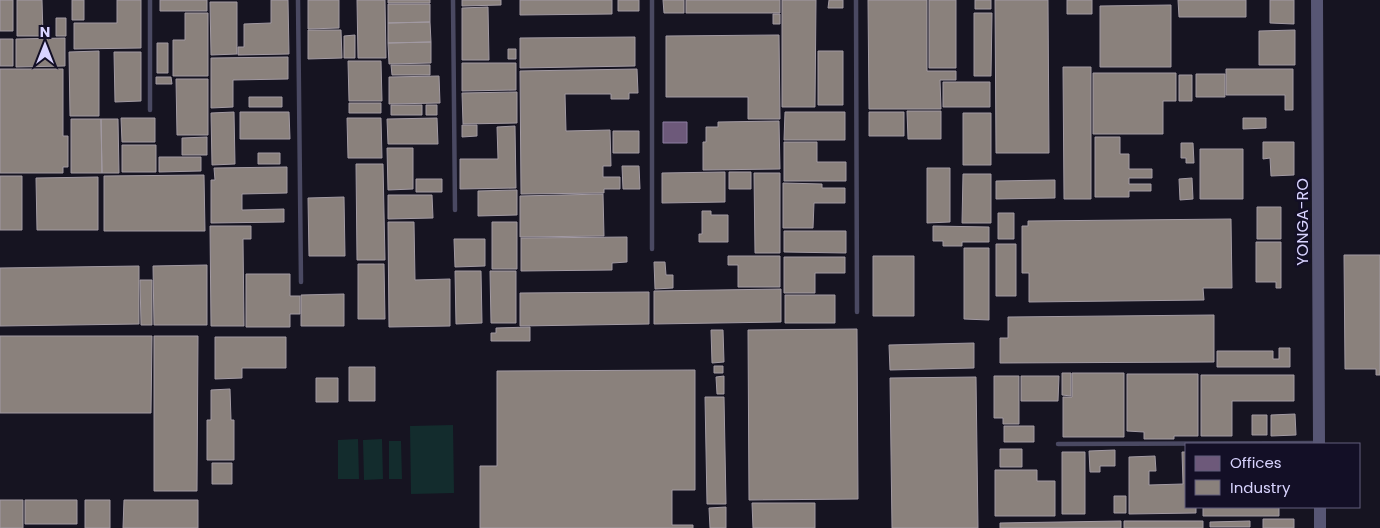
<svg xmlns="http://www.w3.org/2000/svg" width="1380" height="528" font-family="Poppins,sans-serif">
<rect width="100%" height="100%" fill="#161421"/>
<path fill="#132c2d" d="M453,425L454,493L411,494L410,426Z
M358,439L359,479H338V440Z
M382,439L383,479L364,480L363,440Z
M389,441H401L402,479H389Z"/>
<path fill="#6d597a" stroke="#8d7ea2" d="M663,122H687V143H663Z"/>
<path fill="#8a817c" stroke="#a29aa3" d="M0,0H13V31H0Z
M17,0H42L43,36H17Z
M72,0H84V20H72Z
M117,0H141V48L74,49V23H117Z
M160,0H207V11H160Z
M271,0H288L289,54L238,55V47H244V24L271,23Z
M308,0H339V28L308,29Z
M357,0H385L386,58H358Z
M388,0H430V3H388Z
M462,0H501V5L462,6Z
M520,0H612V14L520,15Z
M618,0H639V11H618Z
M663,0H684V13H664Z
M686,0H780V13H686Z
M782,0H816L815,107H782Z
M829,0H843V8H828Z
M868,0H927V71H956V80H940L941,109H869Z
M929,0H956V68H929Z
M975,0H991V9H975Z
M995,0H1048L1049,153H996Z
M1067,0H1092V14H1067Z
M1178,0H1246V17H1179Z
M1270,0H1294V24L1270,23Z
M210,2H237V54L211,55Z
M388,4H430V22L388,23Z
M1171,5V67H1100V6Z
M488,7L489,60H462V8Z
M185,13H208V76H173V40H185Z
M974,13H992L991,76H974Z
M773,14H780V24H773Z
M56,18H66V36H56Z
M430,22L431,42L388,43V23Z
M308,30H341L342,58L308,59Z
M1295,30V65H1259V31Z
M355,35V58H344V36Z
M779,35L780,119H748V97H666V36Z
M635,37V66L520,68V38Z
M65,38V66L16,67V39Z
M0,39H13V66H0Z
M431,42V63L389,64L388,43Z
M157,43H168V73H157Z
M508,49H516V59H508Z
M99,51V116H70L69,52Z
M818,51H843V105H818Z
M114,52H141V101L115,102Z
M288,57V79L233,80V107L211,108V58Z
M348,61H381L382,101H349Z
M462,63H516V90L462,91Z
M391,65H430V75H392Z
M1063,67H1091V199H1064Z
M0,69H63V136H68V167H63V173H0Z
M637,69L638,93H629V99H611V94H565L566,131L610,130L611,166H603V177H620V189H604V193L521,194L520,71Z
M1226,69H1293V110H1285V95H1226Z
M1093,73H1176V101H1163V134H1093Z
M1196,74H1225V97H1196Z
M1179,75H1192V101H1179Z
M439,76L440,103L389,104V77Z
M156,77H171L172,84H156Z
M176,79H208V135H177Z
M943,82H990V107H943Z
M517,92V123L463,124L462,93Z
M249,97H282V107H249Z
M349,103H381V113H349Z
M391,105H422V115H391Z
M426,105H437V115H426Z
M907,111H941V139H908Z
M234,112L235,164L212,165L211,113Z
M240,112H289L290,139H240Z
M785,112H845V140H784Z
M869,112H904V136H869Z
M963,113H991V165H963Z
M121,118H155V142H122Z
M347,118H381L382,158H348Z
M437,118L438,144H388L387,119Z
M1243,118H1266V128L1243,129Z
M71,119H101L102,173H71Z
M101,119H118L119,173H102Z
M779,121L780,169L703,170V142H706V127H718V122Z
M462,125H477V136L462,137Z
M515,126L516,188L460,189V159H498L497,127Z
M613,131H639V153H613Z
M207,137V155H182V138Z
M1095,137H1120V154H1129V169H1152V178H1129V184H1151V191H1129V197H1095Z
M784,142H817V162H846V181H784Z
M1263,142H1294V175L1271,176L1270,158L1263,159Z
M1181,143H1193L1194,163H1186V158H1181Z
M122,145H156V172H122Z
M387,148H413V189L388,190Z
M1200,149H1243V199H1200Z
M258,153H280V164H258Z
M159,157H201V171L159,172Z
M356,164H383L385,260H357Z
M622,166H639L640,189H623Z
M287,167V193L242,194V210L284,209V222L211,223V180H215L214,168Z
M927,168H950V222L927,223Z
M725,172V202L662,203V173Z
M729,172H751V189H729Z
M754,173H780V253H755Z
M963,174H991V223H962Z
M204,175L205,231H104V176Z
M0,176H22V230H0Z
M98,177V230H37L36,178Z
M1192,178L1193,199L1180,200L1179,179Z
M416,179H442V192H416Z
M1055,180V198L996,199V181Z
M783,183L822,184V188H845V203H814L813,228H783Z
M517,190V215L478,216V191Z
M603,194L604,236L520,237V196Z
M388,195H432L433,218L388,219Z
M344,197L345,256H309L308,198Z
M1257,207H1281V239H1257Z
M702,211H711V215H728V242H699V234H702Z
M998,213H1014V239H998Z
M1231,219L1232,288H1203L1204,300L1029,302V273H1022V226H1028V221Z
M388,222H414L415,280L450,279V326L389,327Z
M492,222H517V269H492Z
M210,226H251V239H243L244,326H211Z
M933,226L989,227V242H962V246H943V241H933Z
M784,231H846V253L784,252Z
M627,237V262L612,263V270L521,271V238Z
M454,239H485V266L455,267Z
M1256,242H1281V288H1276V282H1256Z
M996,244H1016V296H996Z
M964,248H989V320L964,319Z
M1344,255H1380V375H1376V369H1345Z
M728,256H780V287H738V265H728Z
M873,256H914V316H873Z
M784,257H845V273H815V293H784Z
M654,262H665L666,275H673V288L655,289Z
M358,264H384L385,319H358Z
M207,265V325H154L153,266Z
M139,266V324L0,326V268Z
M455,271H481L482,323L456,324Z
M490,271H516V323H491Z
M246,274H290V296H300V314H290V327H246Z
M140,280H152V325H141Z
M781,289V322L654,324V291Z
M649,292V324L520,326V293Z
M344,294V326H301V295Z
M785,295H835V323H785Z
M1214,315V362L1000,363V338H1008V317Z
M530,327V341H491V333H496V328Z
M857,329L858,499L749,500L748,330Z
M711,330H723L724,362L712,363Z
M0,336H152L151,413H0Z
M154,336H198L197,491H154Z
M215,337H286V368H242V378L215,379Z
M974,343V368L890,370L889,345Z
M1279,348H1290V367H1217V351H1273V359H1279Z
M714,366H723V373H714Z
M349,367H375V401H349Z
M695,370V490H672V525H693V528H480V466H497V371Z
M1062,373H1071V396L1062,395Z
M1072,373H1124V437H1063V397H1072Z
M1127,374H1198V436H1174V439H1144V432L1127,431Z
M1201,375H1294V401H1232V436H1201Z
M724,376V394H717L716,377Z
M994,376H1019V424H1003V418H994Z
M1021,376H1059L1058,401H1021Z
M976,377L978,528H892L890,378Z
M316,378H338V402H316Z
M230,389L231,420H234V460H207V420H211V390Z
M705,397H724L726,504H707Z
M1295,414L1296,435L1271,436V415Z
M1252,415H1267V435H1252Z
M1004,426H1034V442H1004Z
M1000,449H1022V467H1000Z
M1115,450V466H1100V472H1090L1089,451Z
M1062,452H1085V514H1062Z
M1182,452H1186V507H1196V513L1129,514V457L1155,456L1156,471H1149V485L1183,484Z
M212,463H232V484H212Z
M995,470H1037V481H1055V516H995Z
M1114,496H1126V513H1114Z
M0,500H23V528H0Z
M25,500H77V524H25Z
M85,500H110V528H85Z
M124,500H198V528H123Z
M752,503H815V528H753Z
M726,507V528H710L709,508Z
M1203,507H1279V516H1203Z
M1263,519H1294V528H1263Z
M1121,521V528H1000V523Z
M1124,521H1203V528H1124Z
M1250,521V527H1210V522Z"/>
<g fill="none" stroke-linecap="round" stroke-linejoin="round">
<path stroke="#4a4962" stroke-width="4.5" d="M150,0V110
M298,0L301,282
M453,0L455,210
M652,0V249
M856,0L857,312
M1058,444L1318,443"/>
<path stroke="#575674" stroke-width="12" d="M1317,0L1319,444
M1320,507V528"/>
</g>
<g text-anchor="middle" stroke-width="5" stroke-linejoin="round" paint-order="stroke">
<g font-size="16" fill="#d9d4ff" stroke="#130f26">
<text transform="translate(1302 222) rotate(-90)" y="6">YONGA-RO</text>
</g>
</g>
<rect x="1185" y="443" width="175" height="65" fill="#130f26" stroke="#625e7d"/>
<rect x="1195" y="456" width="25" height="15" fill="#6d597a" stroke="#625e7d"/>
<text x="1230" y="468" font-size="15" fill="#d9d4ff">Offices</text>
<rect x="1195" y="480" width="25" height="15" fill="#8a817c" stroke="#625e7d"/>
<text x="1230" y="493" font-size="15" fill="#d9d4ff">Industry</text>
<g transform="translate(45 45)" stroke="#130f26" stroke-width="4" paint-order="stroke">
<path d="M0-4L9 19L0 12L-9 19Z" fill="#d9d4ff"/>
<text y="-8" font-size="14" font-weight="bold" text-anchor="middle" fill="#d9d4ff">N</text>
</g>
</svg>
